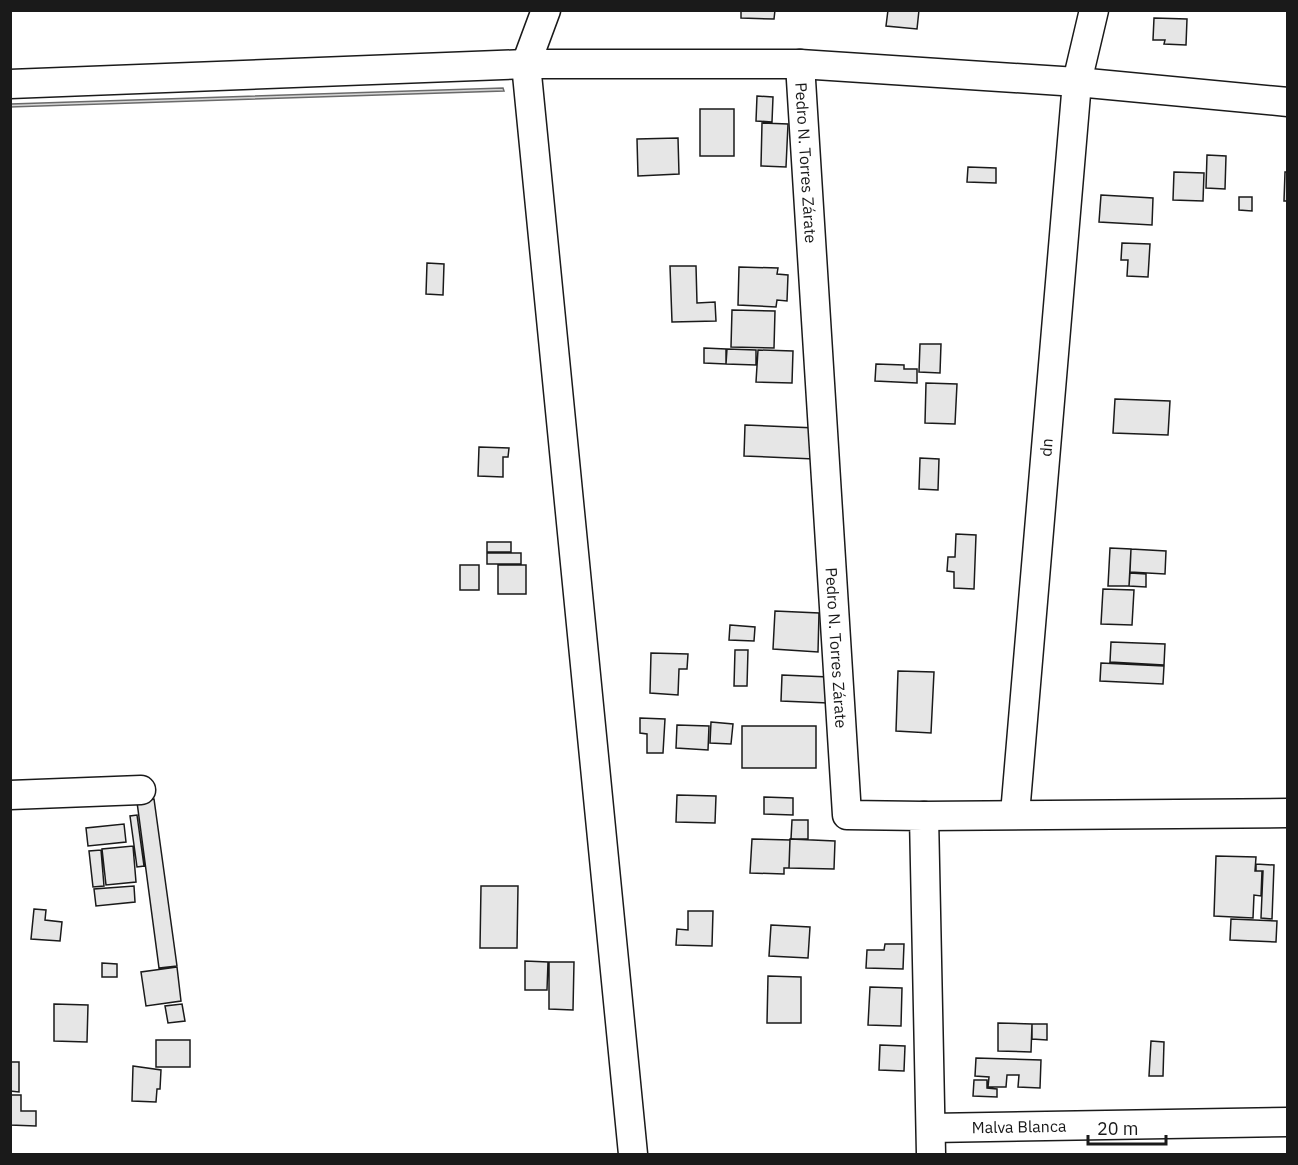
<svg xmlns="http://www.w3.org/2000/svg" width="1298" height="1165" font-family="'IBM Plex Sans',sans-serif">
<rect width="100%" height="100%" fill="#fff"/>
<path fill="#d7d7d7" stroke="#6a6a6a" stroke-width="1.5" d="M503,88L504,91L10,107L11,104Z"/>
<path fill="#e6e6e6" stroke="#1a1a1a" stroke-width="1.5" d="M741,10H775L774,19L741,18Z
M888,10H919L917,29L886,26Z
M1154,18L1187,19L1186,45L1164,44L1165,40H1153Z
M757,96L773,97L772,122L756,121Z
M700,109H734V156H700Z
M762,123L788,124L786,167L761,166Z
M678,138L679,174L638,176L637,139Z
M1207,155L1226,156L1225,189L1206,188Z
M968,167L996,168V183L967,182Z
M1174,172L1204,173L1203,201L1173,200Z
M1285,172H1288V201H1284Z
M1101,195L1153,198L1152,225L1099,222Z
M1239,197H1252V211L1239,210Z
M1122,243L1150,244L1148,277L1127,276L1128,260H1121Z
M427,263L444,264L443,295L426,294Z
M670,266H696L697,303L715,302L716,321L672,322Z
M739,267L778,268L777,274L788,275L787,301L777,300L776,307L738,305Z
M732,310L775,311L774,348L731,347Z
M920,344H941L940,373L919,372Z
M704,348L726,349V364L704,363Z
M727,349L756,350V365L726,364Z
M758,350L793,351L792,383L756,382Z
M876,364L904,365V369H917V383L875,381Z
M926,383L957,384L955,424L925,423Z
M1115,399L1170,401L1168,435L1113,433Z
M745,425L816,428L814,459L744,456Z
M479,447L509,448L508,457H503V477L478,476Z
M920,458L939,459L938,490L919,489Z
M956,534L976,535L974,589L954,588V572L947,571L948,557H955Z
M487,542H511V552H487Z
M1110,548L1131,549L1129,586H1108Z
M1131,549L1166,551L1165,574L1130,572Z
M487,553H521V564H487Z
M460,565H479V590H460Z
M498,565H526V594H498Z
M1130,573L1146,574V587L1129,586Z
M1103,589L1134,590L1132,625L1101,624Z
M775,611L819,613L818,652L773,649Z
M730,625L755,627L754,641L729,640Z
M1111,642L1165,644L1164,665L1110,662Z
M735,650H748L747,686H734Z
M651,653L688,654L687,669H679L678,695L650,693Z
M1101,663L1164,666L1163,684L1100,681Z
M898,671L934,672L931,733L896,731Z
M782,675L829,677L828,703L781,701Z
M640,718L665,719L663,753H647V734L640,733Z
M711,722L733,724L731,744L710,743Z
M677,725L709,726L708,750L676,748Z
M742,726H816V768H742Z
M677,795L716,796L715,823L676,822Z
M764,797L793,798V815L764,814Z
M154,799L177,966L159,968L137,802Z
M137,815L144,866L137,867L130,816Z
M792,820H808V839H791Z
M124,824L126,842L88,846L86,828Z
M752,839L790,840L789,868H784V874L750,873Z
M790,839L835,841L834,869L789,868Z
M133,846L136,882L106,885L102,849Z
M101,850L104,886L93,887L89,851Z
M1216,856L1256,857L1255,871H1262L1261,896L1254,895L1253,918L1214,916Z
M1256,864L1274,865L1272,919L1261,918L1263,871H1256Z
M134,886L135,902L96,906L94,889Z
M481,886H518L517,948H480Z
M34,909L46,910L45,920L62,922L60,941L31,939Z
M688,911H713L712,946L676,945L677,929L688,930Z
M1231,919L1277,921L1276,942L1230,940Z
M771,925L810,927L808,958L769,956Z
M885,944H904L903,969L866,968L867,950H884Z
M525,961L548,962L547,990H525Z
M549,962H574L573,1010L549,1009Z
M102,963L117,964V977H102Z
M177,967L181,1001L146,1006L141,972Z
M768,976L801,977V1023H767Z
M870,987L902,988L901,1026L868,1025Z
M54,1004L88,1005L87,1042L54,1041Z
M182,1004L185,1021L168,1023L165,1006Z
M998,1023L1032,1024L1031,1052L998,1051Z
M1032,1024H1047V1040L1032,1039Z
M156,1040H190V1067H156Z
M1151,1041L1164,1042L1163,1076H1149Z
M880,1045L905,1046L904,1071L879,1070Z
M976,1058L1041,1060L1040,1088L1018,1087L1019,1075H1007L1006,1087H988L989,1077L975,1076Z
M10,1062H19V1092L10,1091Z
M133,1066L161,1070L160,1089H157L156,1102L132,1101Z
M974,1080H987V1088L997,1089V1097L973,1096Z
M10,1095H21V1111H36V1126L10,1125Z"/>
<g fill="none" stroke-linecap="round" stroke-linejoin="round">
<g stroke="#1a1a1a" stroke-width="31">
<g id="minor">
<path d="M546,10L526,64L633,1154"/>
<path id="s1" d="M800,64L847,815L924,816L931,1154"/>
<path d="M10,84L526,64H800L1077,82L1288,102"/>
<path d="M10,795L141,790"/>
<path id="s2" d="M1015,814L1077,82L1094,10"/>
<path d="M924,816L1288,813"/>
<path id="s3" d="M931,1128L1288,1122"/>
</g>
</g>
<use href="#minor" stroke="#fff" stroke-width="28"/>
</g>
<g text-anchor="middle" stroke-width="4.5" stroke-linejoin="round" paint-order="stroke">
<g font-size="16" fill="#1a1a1a" stroke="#fff">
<text dy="6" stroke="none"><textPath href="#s1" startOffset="99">Pedro N. Torres Zárate</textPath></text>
<text dy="6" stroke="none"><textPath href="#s2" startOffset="368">dn</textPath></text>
<text dy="6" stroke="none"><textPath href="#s1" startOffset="585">Pedro N. Torres Zárate</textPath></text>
<text dy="6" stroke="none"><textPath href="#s3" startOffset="88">Malva Blanca</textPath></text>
</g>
</g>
<rect width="1298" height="1165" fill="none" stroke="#1a1a1a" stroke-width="24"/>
<path d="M1088 1135v9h78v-9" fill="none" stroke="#1a1a1a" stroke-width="3"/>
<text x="1097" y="1135" font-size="18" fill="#1a1a1a" stroke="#ffffff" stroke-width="4.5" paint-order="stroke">20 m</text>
</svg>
